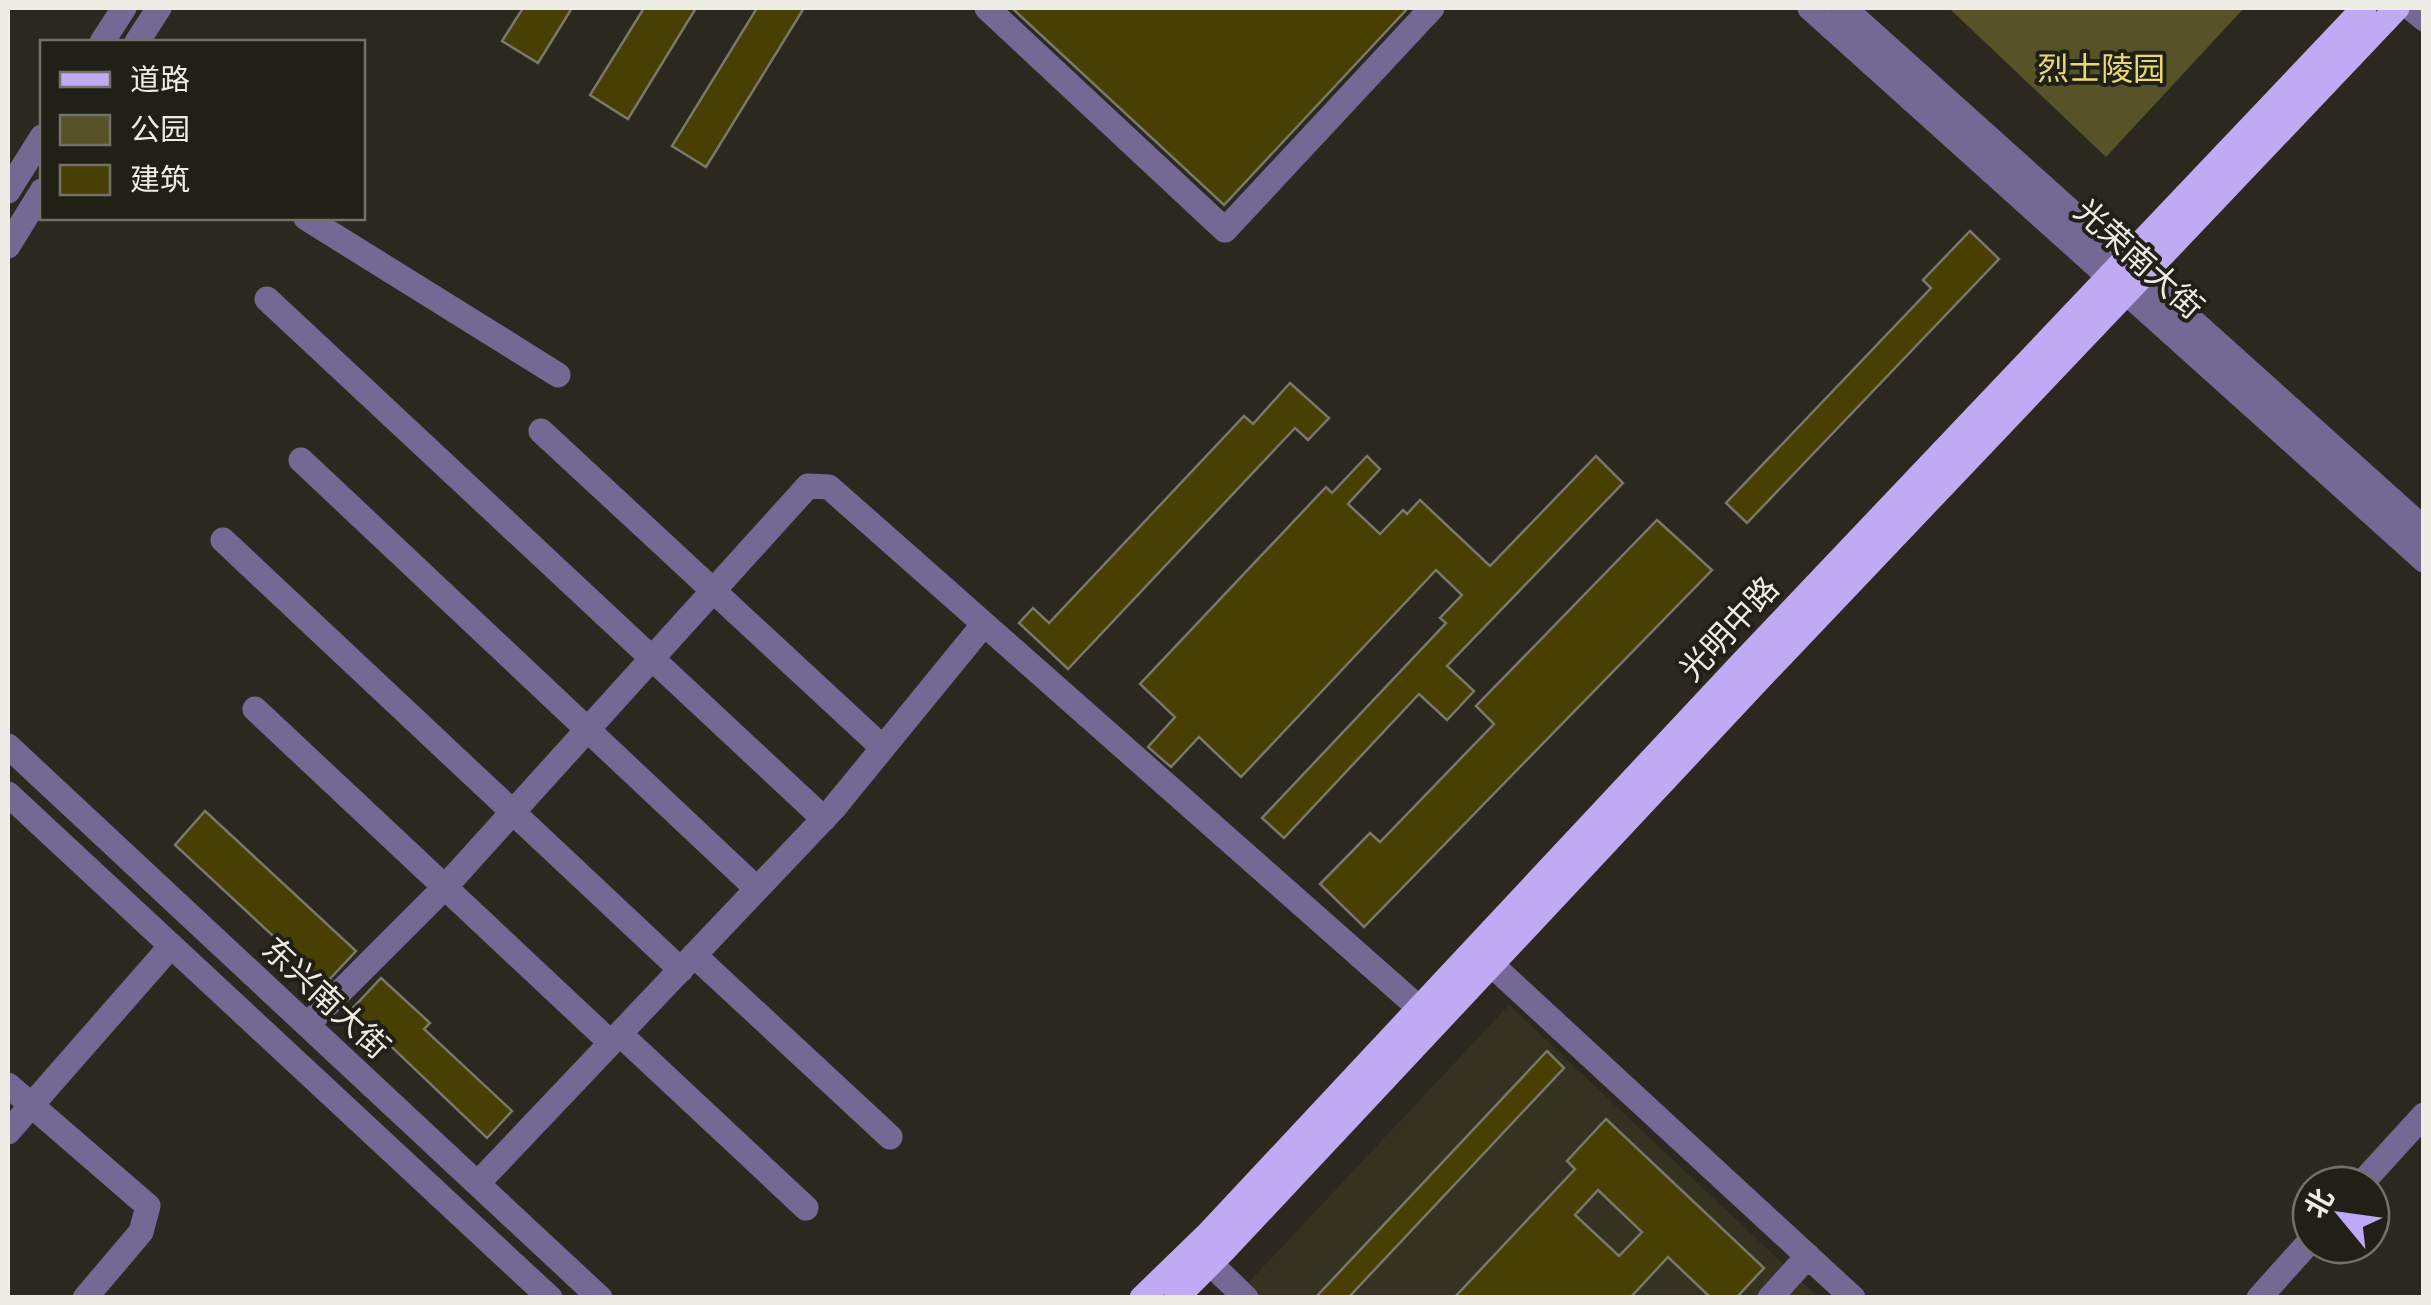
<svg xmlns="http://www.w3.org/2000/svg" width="2431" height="1305" font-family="'DejaVu Sans','Noto Sans SC',sans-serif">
<rect width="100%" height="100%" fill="#2b291f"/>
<path fill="#353222" d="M1509,1005L1818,1297L1234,1298Z"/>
<path fill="#585228" d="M1949,8H2244L2106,157Z"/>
<path fill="#483f02" stroke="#79786c" stroke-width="2.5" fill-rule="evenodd" d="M523,8H572L538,63L502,41Z
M644,8H696L628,119L590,95Z
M757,8H804L706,167L672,146Z
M1012,8H1408L1224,205Z
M1970,231L1999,259L1747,523L1726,503L1931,288L1923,280Z
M1290,383L1329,418L1308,440L1295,428L1068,669L1019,623L1033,608L1049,623L1244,416L1253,424Z
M1367,456L1380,469L1348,504L1380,534L1403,510L1407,514L1420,500L1490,566L1596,456L1623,483L1447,666L1474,691L1447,720L1419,694L1284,838L1262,818L1446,623L1440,618L1462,595L1436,570L1241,777L1199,737L1171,767L1148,747L1175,717L1140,684L1326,487L1332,493Z
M1657,520L1712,570L1364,927L1320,884L1370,833L1380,842L1494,724L1476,706Z
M205,811L356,951L325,984L175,845Z
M381,978L430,1023L424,1029L512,1111L487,1138L352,1009Z
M1547,1051L1564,1068L1348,1298H1315Z
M1606,1119L1764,1268L1736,1298H1711L1668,1257L1630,1298H1454L1575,1169L1567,1161ZM1598,1190L1642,1232L1619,1256L1575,1215Z"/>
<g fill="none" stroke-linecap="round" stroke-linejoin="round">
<path stroke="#746995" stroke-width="25" d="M987,8L1225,230L1432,8
M1810,8L2424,560
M1844,8L2424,529
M2411,8L2424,19
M102,42L124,8
M137,42L159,8
M8,191L42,137
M306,218L558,375
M8,246L42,191
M267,299L824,819
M541,431L883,748
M301,460L757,889
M223,540L681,970
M255,709L611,1043
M8,746L600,1298
M8,794L550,1298
M694,955L890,1137
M1492,965L1853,1298
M307,1025L445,887L808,486L829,487L1419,1008
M620,1034L806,1208
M8,1085L148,1206L141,1232L85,1298
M8,1132L171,946
M478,1183L833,809L984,624
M2360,1185L2424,1115
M1211,1264L1246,1298
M1770,1298L1808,1256
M2259,1298L2311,1240"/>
<path stroke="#beabf4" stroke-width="25" d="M1142,1298L1208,1234L1743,662L2364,8
M1176,1298L1224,1250L1760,678L2397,8"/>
</g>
<g text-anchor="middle" stroke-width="8" stroke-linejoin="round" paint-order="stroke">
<g font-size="32" fill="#e9d974" stroke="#212016">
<text x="2101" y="80">烈士陵园</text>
</g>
<g font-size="32" fill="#edece5" stroke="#212016">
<text transform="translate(2139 259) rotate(42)" y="11">光荣南大街</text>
<text transform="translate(1729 629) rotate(-47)" y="11">光明中路</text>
<text transform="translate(326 998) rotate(43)" y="11">东兴南大街</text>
</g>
</g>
<rect width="2431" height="1305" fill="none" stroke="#edece5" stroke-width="20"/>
<rect x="40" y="40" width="325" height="180" fill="#212016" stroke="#737269" stroke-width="2.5"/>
<rect x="60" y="72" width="50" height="15" fill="#beabf4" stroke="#737269" stroke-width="2.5"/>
<text x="130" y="90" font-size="30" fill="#edece5">道路</text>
<rect x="60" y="115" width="50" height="30" fill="#585228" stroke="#737269" stroke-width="2.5"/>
<text x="130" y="140" font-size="30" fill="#edece5">公园</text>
<rect x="60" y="165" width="50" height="30" fill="#483f02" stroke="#737269" stroke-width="2.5"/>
<text x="130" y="190" font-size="30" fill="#edece5">建筑</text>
<g transform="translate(2341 1215) rotate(299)"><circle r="48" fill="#212016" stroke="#737269" stroke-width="2.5"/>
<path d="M0-8L18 38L0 25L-18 38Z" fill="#bda9f5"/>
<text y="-15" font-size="28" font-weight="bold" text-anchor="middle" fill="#edece5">北</text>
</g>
</svg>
